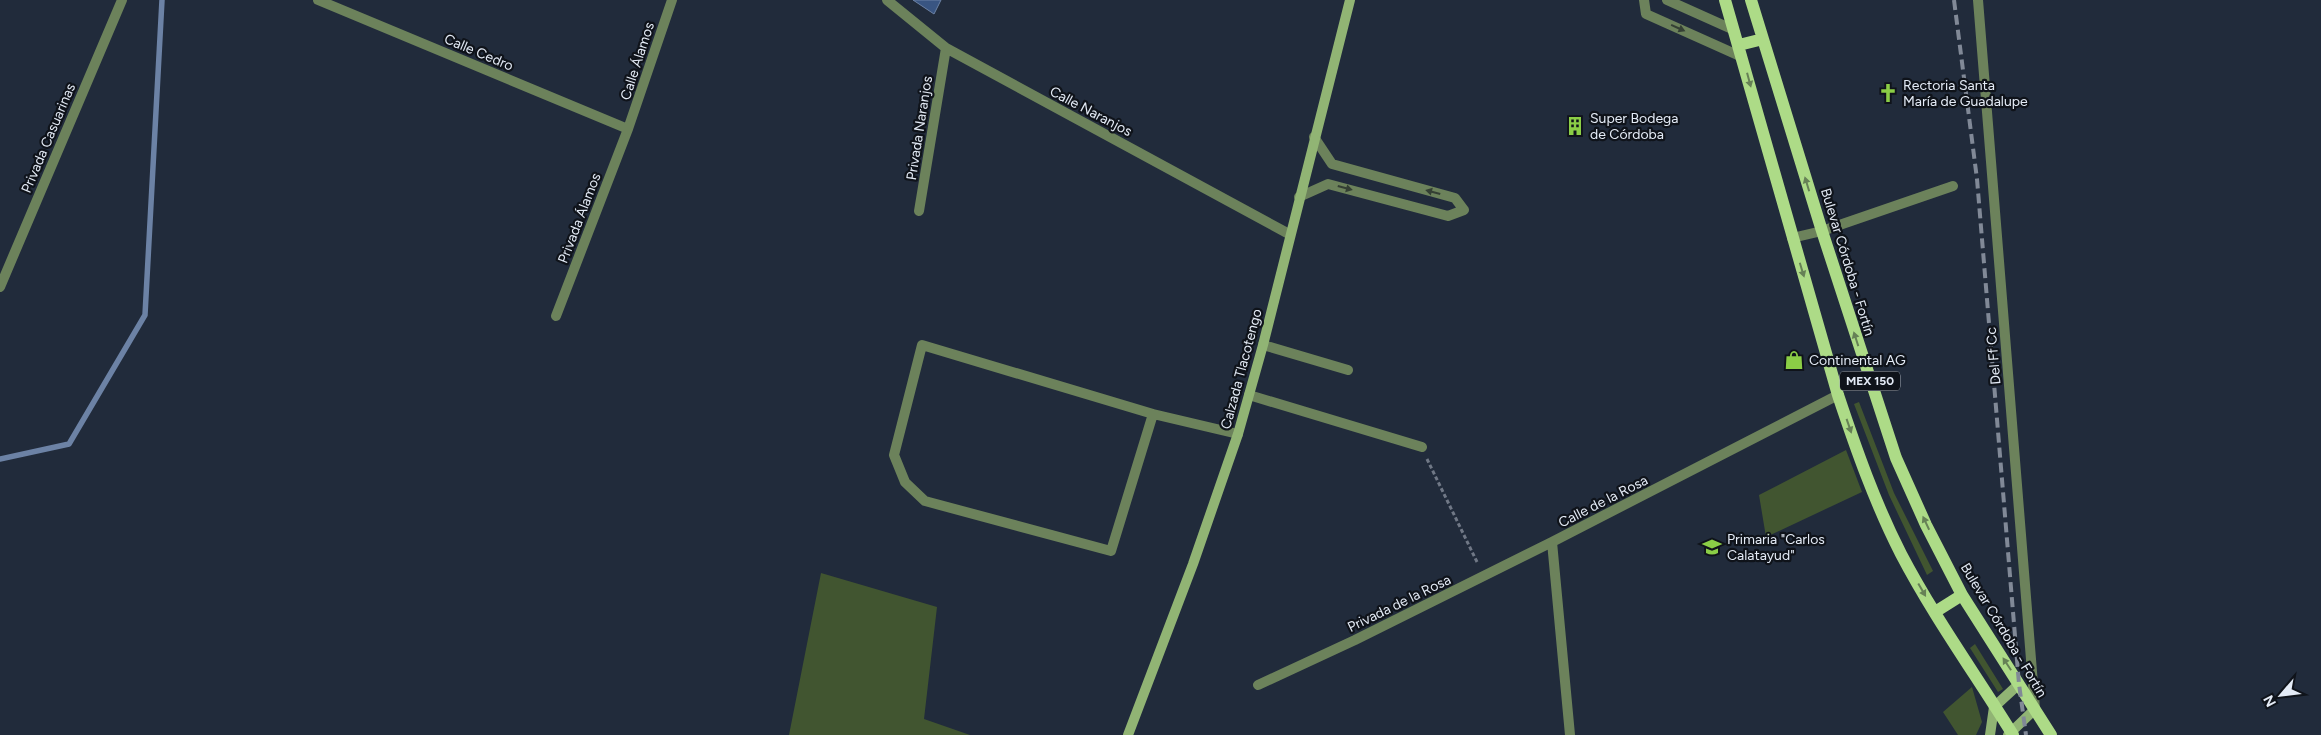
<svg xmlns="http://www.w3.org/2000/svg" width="2321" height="735" font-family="Figtree,sans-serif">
<rect width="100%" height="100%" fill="#212b3b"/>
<path fill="#415530" d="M1859,402L1894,493L1933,571L1927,575L1889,495L1854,404Z
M1846,450L1862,492L1766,537L1759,495Z
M821,573L937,607L924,719L970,735H789Z
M1975,644L2003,689L1998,692L1970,648Z
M1972,687L1982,722L1976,735H1958L1943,712Z"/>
<path fill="#395582" stroke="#6c82a5" d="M913,0H941L934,14Z"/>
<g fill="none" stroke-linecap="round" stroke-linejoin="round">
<path stroke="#6c82a5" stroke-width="5.5" d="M0,459L69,444L145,315L162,0"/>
<path stroke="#707886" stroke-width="3" stroke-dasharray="4 2.5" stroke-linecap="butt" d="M1427,459L1478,564"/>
<path stroke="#6c825b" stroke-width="10" d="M1644,0L1646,14L1742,57
M1667,0L1734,30
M1299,197L1328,184L1448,216L1464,210L1455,198L1332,164L1314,137
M1263,345L1348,370
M1153,414L1111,551L925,501L905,482L894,455L922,345L1153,414L1238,434"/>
<path stroke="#6c825b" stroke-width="10" d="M318,0L628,129
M887,0L946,48L1289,234
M1978,0L2035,709
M919,211L946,48
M1792,238L1822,231L1953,186
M0,287L122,0
M556,316L628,129L672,0
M1249,395L1422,447
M1258,685L1355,640L1552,542
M1570,735L1552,542L1838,395"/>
<path stroke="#91b474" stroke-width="10" d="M1128,735L1193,564L1238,434L1263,345L1350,0
M1990,735L1994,707L2019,684
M2008,735L2035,709"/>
<path stroke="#addb87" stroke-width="12" d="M1725,0L1838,395C1856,449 1875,503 1901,554C1934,617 1976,675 2013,735
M1751,0L1822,231L1896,458L1926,525L1962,595L2051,735
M1739,45L1763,39
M1935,612L1962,595"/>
<path stroke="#818997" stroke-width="4" stroke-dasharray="10 5" stroke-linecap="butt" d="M1954,0L1977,179L2019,684L2026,735"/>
</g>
<defs><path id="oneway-solid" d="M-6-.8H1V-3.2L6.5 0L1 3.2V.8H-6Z" transform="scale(1.25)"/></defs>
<g fill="#343f34">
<use href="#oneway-solid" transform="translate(1678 28) rotate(24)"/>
<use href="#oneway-solid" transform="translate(1345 188) rotate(15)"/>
<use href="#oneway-solid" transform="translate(1433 192) rotate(-165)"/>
</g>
<g fill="#668156">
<use href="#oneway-solid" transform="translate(1749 80) rotate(75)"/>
<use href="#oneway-solid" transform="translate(1807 184) rotate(-107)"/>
<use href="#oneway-solid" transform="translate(1802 270) rotate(73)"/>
<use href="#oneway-solid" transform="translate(1856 339) rotate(-108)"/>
<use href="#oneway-solid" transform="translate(1849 426) rotate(71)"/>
<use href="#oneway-solid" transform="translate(1926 523) rotate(-115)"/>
<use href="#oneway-solid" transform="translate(1922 590) rotate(60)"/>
<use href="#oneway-solid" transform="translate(2007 664) rotate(-123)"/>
</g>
<defs>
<g id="church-bare" transform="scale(1.5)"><path d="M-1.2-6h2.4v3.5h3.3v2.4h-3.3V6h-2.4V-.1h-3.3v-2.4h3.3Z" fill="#8bce46" stroke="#0f131a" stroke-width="2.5" paint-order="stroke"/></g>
<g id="building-bare" transform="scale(1.5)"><path d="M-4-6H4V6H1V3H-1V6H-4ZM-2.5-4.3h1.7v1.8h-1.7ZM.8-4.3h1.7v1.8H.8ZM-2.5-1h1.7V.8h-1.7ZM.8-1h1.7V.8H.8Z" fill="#8bce46" stroke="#0f131a" stroke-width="2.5" paint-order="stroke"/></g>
<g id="shop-bare" transform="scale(1.5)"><path d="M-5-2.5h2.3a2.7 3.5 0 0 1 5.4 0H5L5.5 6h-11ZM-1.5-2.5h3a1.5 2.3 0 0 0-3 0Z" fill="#8bce46" stroke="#0f131a" stroke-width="2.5" paint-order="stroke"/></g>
<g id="school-bare" transform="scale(1.5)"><path d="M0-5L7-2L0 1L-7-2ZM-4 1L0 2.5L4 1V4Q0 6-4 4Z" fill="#8bce46" stroke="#0f131a" stroke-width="2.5" paint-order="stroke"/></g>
</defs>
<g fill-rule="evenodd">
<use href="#church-bare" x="1888" y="93"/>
<use href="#building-bare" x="1575" y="126"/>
<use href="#shop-bare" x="1794" y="360"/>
<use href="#school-bare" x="1712" y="547"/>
</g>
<g text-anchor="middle" stroke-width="4.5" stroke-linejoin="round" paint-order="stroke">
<rect fill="#0f131a" stroke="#a4aab4" stroke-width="1" x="1840" y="371.5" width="60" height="19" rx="4"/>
<g font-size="12" font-weight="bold" fill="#e4ebf6">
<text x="1870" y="385">MEX 150</text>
</g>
<g font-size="14" fill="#e4ebf6" stroke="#0f131a">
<text transform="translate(479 52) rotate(23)" y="5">Calle Cedro</text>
<text transform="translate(637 61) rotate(-72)" y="5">Calle Álamos</text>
<text transform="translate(1091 111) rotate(28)" y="5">Calle Naranjos</text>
<text transform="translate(919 128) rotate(-81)" y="5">Privada Naranjos</text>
<text transform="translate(48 138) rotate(-67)" y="5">Privada Casuarinas</text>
<text transform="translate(579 218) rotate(-69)" y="5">Privada Álamos</text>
<text transform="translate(1848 262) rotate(73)" y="5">Bulevar Córdoba - Fortín</text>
<text transform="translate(1993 356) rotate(-95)" y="5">Del Ff Cc</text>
<text transform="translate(1241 369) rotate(-75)" y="5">Calzada Tlacotengo</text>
<text transform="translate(1603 501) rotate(-27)" y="5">Calle de la Rosa</text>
<text transform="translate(1399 603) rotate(-26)" y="5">Privada de la Rosa</text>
<text transform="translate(2004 630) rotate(59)" y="5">Bulevar Córdoba - Fortín</text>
</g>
<g font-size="14" fill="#e4ebf6" stroke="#0f131a" text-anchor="start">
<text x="1903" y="90">Rectoria Santa<tspan x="1903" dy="16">María de Guadalupe</tspan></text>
<text x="1590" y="123">Super Bodega<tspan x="1590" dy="16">de Córdoba</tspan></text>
<text x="1809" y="365">Continental AG</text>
<text x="1727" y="544">Primaria "Carlos<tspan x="1727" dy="16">Calatayud"</tspan></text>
</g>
</g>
<g transform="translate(2281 695) rotate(242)" stroke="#0f131a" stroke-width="4" paint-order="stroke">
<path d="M0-4L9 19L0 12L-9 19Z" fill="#e4ebf6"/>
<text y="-8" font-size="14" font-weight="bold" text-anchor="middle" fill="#e4ebf6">N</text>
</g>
</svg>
